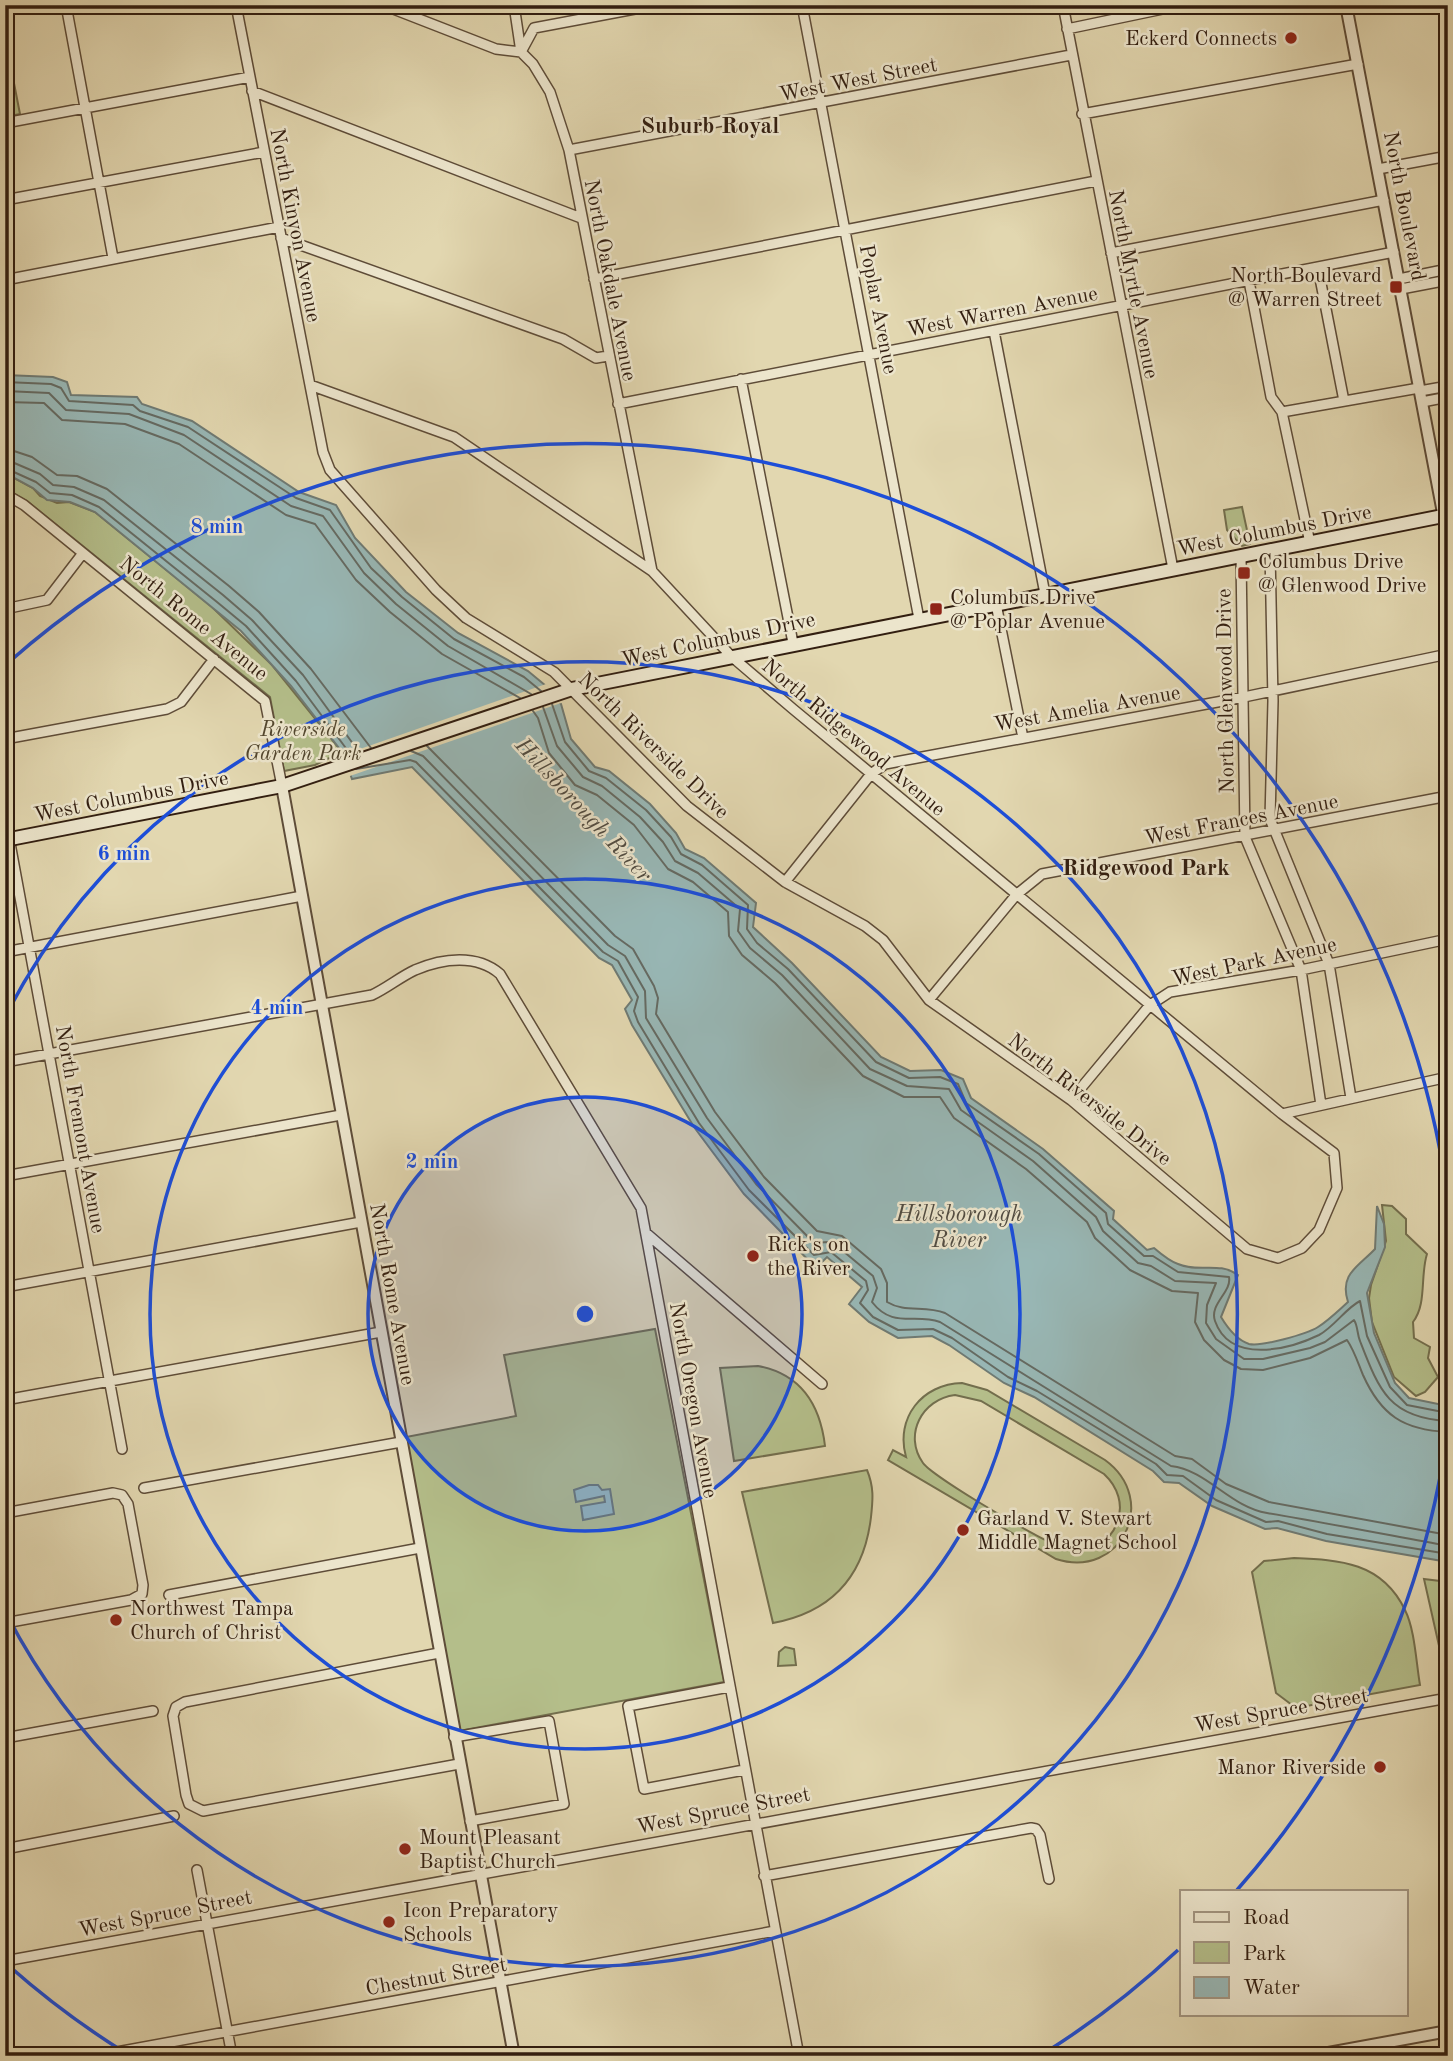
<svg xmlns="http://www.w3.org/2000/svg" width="1453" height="2061" font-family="'Old Standard TT',serif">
<rect width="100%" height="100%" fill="#e2d7b0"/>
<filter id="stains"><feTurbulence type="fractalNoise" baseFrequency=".00286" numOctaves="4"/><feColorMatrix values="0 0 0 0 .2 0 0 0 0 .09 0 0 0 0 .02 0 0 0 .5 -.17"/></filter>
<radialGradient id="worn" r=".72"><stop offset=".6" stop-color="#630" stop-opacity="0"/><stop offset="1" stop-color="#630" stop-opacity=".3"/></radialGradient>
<path fill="#b4be8a" stroke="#736e4d" stroke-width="2" fill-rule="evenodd" d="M5,37L20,114L5,117Z
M5,473L33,488L40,496L57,503L69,502L95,512L212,607L272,665L342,752L315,765L284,771L270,697L27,501L5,489Z
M1242,507L1250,544L1242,546L1227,530L1224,510Z
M1382,1205L1392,1206L1406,1219V1234L1427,1254C1420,1276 1427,1304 1413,1322L1414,1338L1430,1347L1428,1358L1438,1377L1425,1392L1416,1396L1394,1377L1372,1322L1369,1298L1371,1285L1386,1241Z
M655,1329L724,1682L459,1731L406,1437L516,1416L504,1355Z
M758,1366C801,1374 820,1404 825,1446L734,1461L720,1368Z
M962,1383L987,1390L1105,1460C1160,1500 1121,1580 1056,1559L888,1460L893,1450L906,1457C895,1418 922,1384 962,1383ZM955,1395L981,1401L1104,1474C1118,1487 1124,1505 1117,1523C1110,1542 1090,1553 1070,1550C1052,1548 933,1477 923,1463C903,1435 922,1399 955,1395Z
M867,1470C874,1487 873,1499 871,1517C864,1577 832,1612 773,1623L742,1492Z
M1294,1558C1340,1560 1382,1562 1405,1610C1415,1630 1416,1662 1420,1685L1296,1708L1276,1693L1252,1572L1264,1561Z
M1424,1579L1448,1582V1677H1446Z
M785,1647L794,1649L796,1665L778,1666L779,1652Z"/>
<path fill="#98b7b5" stroke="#6f7a73" stroke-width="2" d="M5,375L53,377L67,382L71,395L137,397L142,404L192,421L299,492L336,505L355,538L406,592L458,633L528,671L546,686L561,704L571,739L595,767L609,771L650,804L676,833L685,849L704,858L756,903L753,927L792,963L881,1057L910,1071L941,1070L963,1079L971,1098L1043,1149L1114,1211L1113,1219L1147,1250L1154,1248C1161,1254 1169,1261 1178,1264C1198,1273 1219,1261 1238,1275L1221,1317C1227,1327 1237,1340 1249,1344C1261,1347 1307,1334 1318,1327C1329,1320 1339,1310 1348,1302C1339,1274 1358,1267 1375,1249L1377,1206L1384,1224L1385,1247L1367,1293L1374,1333L1395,1383L1409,1398L1448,1406V1562L1326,1541L1277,1528L1265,1529L1212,1506L1179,1483L1164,1482L1153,1471L1034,1397L1004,1383L949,1345L932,1336L898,1338L869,1322L849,1304L862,1287L827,1257L816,1268L744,1194L694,1127L632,1025L625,1009L632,1000L612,965L599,958L412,767L352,779L342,752L291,686L241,631L95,512L70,502L47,500L33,488L5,473Z
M589,1485H598L602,1490L610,1489L614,1514L583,1520L581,1506L605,1502L604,1496L576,1502L574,1490Z"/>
<path fill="#e2d7b0" d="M546,684L564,702L347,777L340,756Z"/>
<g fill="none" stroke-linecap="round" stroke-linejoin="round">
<path stroke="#656a62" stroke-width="2" d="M5,382L51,384L61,388L69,401L133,405L140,411L188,427L296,498L330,510L371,568L402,597L454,639L524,677L541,691
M5,391L49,393L66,410L129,414L184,435L291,506L323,516L364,573L396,604L448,646L531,694
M5,402L44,403L62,420L125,424L179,444L286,515L315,524L356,580L390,612L442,654L520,698
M5,448L32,457L57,475L77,476L107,489L229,586L259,612L311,669L371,748
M5,459L40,474L53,485L74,487L104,500L223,595L252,620L303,675L359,752
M5,468L36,482L50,493L72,495L99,507L217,602L246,626L296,681L351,755
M552,704L565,742L589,771L606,778L646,810L671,837L681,854L702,865L748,905L747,929L757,943L788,969L876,1062L909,1078L940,1077L958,1084L966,1103L1039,1154L1106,1213L1108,1224L1144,1256H1153L1178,1272L1229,1277C1232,1292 1209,1304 1215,1321C1230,1364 1288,1350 1319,1335C1334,1327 1346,1308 1360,1301L1367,1336L1390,1387L1407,1405L1448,1413
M543,707L557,746L583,777L602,786L640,817L663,842L675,861L698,873L740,909L738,931L750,948L782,975L870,1069L907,1086L949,1089L961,1110L1033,1161L1096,1217L1103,1231L1138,1263L1151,1266L1175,1281L1216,1283L1207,1305L1206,1323L1216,1339L1244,1359H1263L1310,1348L1325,1342L1354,1320C1358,1326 1357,1334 1360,1341C1379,1390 1389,1418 1448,1421
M533,711L538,718L549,753L575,785L597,795L634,825L668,869L693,882L728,912L729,936L742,955L775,983L863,1076L904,1097H940L954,1118L1026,1169L1087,1222L1095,1238L1130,1270L1172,1291L1198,1293L1195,1322L1204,1340L1224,1360L1241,1369L1263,1370L1310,1358L1347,1340C1354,1350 1358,1363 1363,1375C1381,1415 1403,1430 1448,1432
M427,746L615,936L633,949L654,986L658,998L656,1014L715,1112L764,1177L817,1231L842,1236L881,1269L887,1283V1302C905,1313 925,1305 945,1313L1175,1456L1192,1459L1226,1484L1269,1502L1448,1535
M411,751L423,756L608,945L625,956L645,991L646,1018L707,1118L756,1184L814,1243L828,1242L837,1246L873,1276L877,1288L872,1302C893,1329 914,1313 940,1322L1171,1466C1207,1470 1230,1507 1267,1513C1327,1523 1388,1535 1448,1546
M356,769L410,760L416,762L603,952L618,961L638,997L634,1011L638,1022L699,1123L749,1190L814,1255L831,1252L866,1281L868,1290L860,1303L873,1317L898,1330L933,1329L952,1338L1008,1377L1037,1391L1156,1464L1167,1475L1183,1476L1216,1500L1266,1522L1278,1521L1327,1534L1448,1554"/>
<g stroke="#5e4c38" stroke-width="12">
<path id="minor" d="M66,5L113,258
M236,5L323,452L330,470L436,590L466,618L554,672L687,806L785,882L865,926L883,940L929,1000L1071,1100L1247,1249L1278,1258L1302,1248L1319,1230L1337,1188L1334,1153L1282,1114L793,709L731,656L652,571L454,437L310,385
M383,5L496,49L521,52L534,28L656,5
M514,5L521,52L533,64L550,92L569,150L652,571
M802,5L919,619
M1063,5L1173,569
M1067,29L1182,5
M252,91L581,218
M1082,114L1358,64
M5,123L250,77
M569,150L1071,55
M1378,169L1448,156
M5,200L264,152
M281,238L563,339L596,358L608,356
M1111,253L1384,200
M1318,268L1344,401
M594,279L1096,181
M1399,279L1448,269
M5,280L279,227
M1249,281L1271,397L1282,412L1310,543
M1401,289L1448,280
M994,331L1045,594
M741,379L793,643
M1420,391L1448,386
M1422,402L1448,397
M618,404L1394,252
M1282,412L1419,388
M5,494L24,505L265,701L282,786
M1270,551L1273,701L1270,819L1329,964L1351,1098
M1241,557L1245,837L1301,970L1321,1105
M996,604L1023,738
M5,609L47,600L83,553
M5,739L167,709L181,702L214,659
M5,816L122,1449
M785,882L871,774L885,764L1244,697L1448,654
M5,952L302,896
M929,1000L1016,895L1042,874L1448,796
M5,1062L372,995C387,988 400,977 415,970C443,958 477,954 500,974L641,1208L799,2056
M1071,1100L1150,1005L1170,992L1301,970L1448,939
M1282,1114L1448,1077
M5,1176L341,1115
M646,1233L822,1384
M5,1287L361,1222
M5,1400L381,1332
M144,1488L401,1442
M5,1513L113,1493L122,1495L128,1504L143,1585L142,1594L131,1600L5,1623
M169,1595L420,1548
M439,1653L185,1702L176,1707L173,1716L186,1795L189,1804L203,1811L459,1764
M729,1687L628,1706L644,1789L744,1770
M454,1737L549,1721L564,1804L470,1821
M5,1738L153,1711
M5,1849L174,1816
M197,1870L232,2056
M764,1876L1031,1828L1036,1829L1040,1835L1049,1879
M5,1961L1448,1698
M95,2056L775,1931"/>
</g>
<g stroke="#5e4c38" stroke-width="14">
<path id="tertiary" d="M1346,5L1448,539
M282,786L514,2056
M1312,2056L1448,2031"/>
</g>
<g stroke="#321e10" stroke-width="16">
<path id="secondary" d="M5,840L282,786L572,689L1448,515"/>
</g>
<use href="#minor" stroke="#ece5cc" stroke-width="9"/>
<use href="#tertiary" stroke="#ece5cc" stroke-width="10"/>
<use href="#secondary" stroke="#ece5cc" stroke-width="12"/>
</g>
<circle cx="585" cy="1314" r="217" fill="#1d4ed8" fill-opacity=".12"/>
<g fill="none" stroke="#1d4ed8" stroke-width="3.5">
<circle cx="585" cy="1314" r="217"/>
<circle cx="585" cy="1314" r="435"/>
<path d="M7 1013A652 652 0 1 1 7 1615"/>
<path d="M1448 1428A870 870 0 0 1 1237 1890M1178 1950A870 870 0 0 1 1046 2052M124 2052A870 870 0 0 1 9 1966M9 662A870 870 0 0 1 1448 1200"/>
</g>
<g fill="#8f2418" stroke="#ece5cc" stroke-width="2.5">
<circle cx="1291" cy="38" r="7"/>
<rect x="1389" y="280" width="14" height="14" rx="3.5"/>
<rect x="1237" y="566" width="14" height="14" rx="3.5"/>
<rect x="929" y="602" width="14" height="14" rx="3.5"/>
<circle cx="753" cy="1256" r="7"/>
<circle cx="963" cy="1530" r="7"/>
<circle cx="116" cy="1620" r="7"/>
<circle cx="1380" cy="1767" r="7"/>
<circle cx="405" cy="1849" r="7"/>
<circle cx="389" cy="1922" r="7"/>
</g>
<g text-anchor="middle" stroke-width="5" stroke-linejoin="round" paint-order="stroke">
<g font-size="21" fill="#321e10" stroke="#ece5cc" text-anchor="start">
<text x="1277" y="45" text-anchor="end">Eckerd Connects</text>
<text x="1382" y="282" text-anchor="end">North Boulevard<tspan x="1382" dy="24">@ Warren Street</tspan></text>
<text x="1258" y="568">Columbus Drive<tspan x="1258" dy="24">@ Glenwood Drive</tspan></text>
<text x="950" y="604">Columbus Drive<tspan x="950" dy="24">@ Poplar Avenue</tspan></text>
<text x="767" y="1251">Rick's on<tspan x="767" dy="24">the River</tspan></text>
<text x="977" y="1525">Garland V. Stewart<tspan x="977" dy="24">Middle Magnet School</tspan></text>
<text x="130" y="1615">Northwest Tampa<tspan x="130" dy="24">Church of Christ</tspan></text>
<text x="1366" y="1774" text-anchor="end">Manor Riverside</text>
<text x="419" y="1844">Mount Pleasant<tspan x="419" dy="24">Baptist Church</tspan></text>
<text x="403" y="1917">Icon Preparatory<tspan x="403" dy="24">Schools</tspan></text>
</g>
<g font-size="21" fill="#321e10" stroke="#ece5cc">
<text transform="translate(858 79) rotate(-11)" y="7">West West Street</text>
<text transform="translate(1405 206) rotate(79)" y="7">North Boulevard</text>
<text transform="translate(296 225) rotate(79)" y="7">North Kinyon Avenue</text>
<text transform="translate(611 280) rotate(79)" y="7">North Oakdale Avenue</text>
<text transform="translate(1134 284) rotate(79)" y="7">North Myrtle Avenue</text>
<text transform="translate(879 309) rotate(79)" y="7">Poplar Avenue</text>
<text transform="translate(1002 311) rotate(-11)" y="7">West Warren Avenue</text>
<text transform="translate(1274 530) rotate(-11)" y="7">West Columbus Drive</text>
<text transform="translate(194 618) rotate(39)" y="7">North Rome Avenue</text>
<text transform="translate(718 639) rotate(-12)" y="7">West Columbus Drive</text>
<text transform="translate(1225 691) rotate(-91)" y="7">North Glenwood Drive</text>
<text transform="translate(1087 708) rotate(-10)" y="7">West Amelia Avenue</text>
<text transform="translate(854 737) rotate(40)" y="7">North Ridgewood Avenue</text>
<text transform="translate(654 745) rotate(44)" y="7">North Riverside Drive</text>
<text transform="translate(131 796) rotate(-11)" y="7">West Columbus Drive</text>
<text transform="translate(1241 819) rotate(-11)" y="7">West Frances Avenue</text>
<text transform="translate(1254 961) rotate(-12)" y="7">West Park Avenue</text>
<text transform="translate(1090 1099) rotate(38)" y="7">North Riverside Drive</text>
<text transform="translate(81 1129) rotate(80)" y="7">North Fremont Avenue</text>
<text transform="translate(393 1294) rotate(80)" y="7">North Rome Avenue</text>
<text transform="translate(694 1400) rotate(80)" y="7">North Oregon Avenue</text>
<text transform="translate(1281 1710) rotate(-10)" y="7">West Spruce Street</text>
<text transform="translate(723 1810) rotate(-11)" y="7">West Spruce Street</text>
<text transform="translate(165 1913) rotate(-11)" y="7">West Spruce Street</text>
<text transform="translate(436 1976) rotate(-10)" y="7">Chestnut Street</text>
</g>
<g font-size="21" font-style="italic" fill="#52462e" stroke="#ece5cc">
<text x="303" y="736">Riverside<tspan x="303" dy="24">Garden Park</tspan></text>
</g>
<g font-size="23" font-weight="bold" fill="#321e10" stroke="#ece5cc">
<text x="710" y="133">Suburb Royal</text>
<text x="1146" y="875">Ridgewood Park</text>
</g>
<g font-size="23" font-style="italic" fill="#514c42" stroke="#ece5cc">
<text transform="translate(584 809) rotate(47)" y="8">Hillsborough River</text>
<text x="959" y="1221">Hillsborough<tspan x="959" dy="26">River</tspan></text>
</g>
</g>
<circle cx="585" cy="1314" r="10" fill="#1d4ed8" stroke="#ece5cc" stroke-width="3.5"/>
<g font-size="21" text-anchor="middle" font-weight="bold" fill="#1d4ed8" stroke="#ece5cc" stroke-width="5" stroke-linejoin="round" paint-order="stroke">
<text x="217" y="533">8 min</text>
<text x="124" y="860">6 min</text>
<text x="277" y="1014">4 min</text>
<text x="432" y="1168">2 min</text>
</g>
<rect width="1453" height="2061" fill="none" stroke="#e2d7b0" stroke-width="28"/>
<rect x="7" y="7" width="1439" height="2047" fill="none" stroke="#321e10" stroke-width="3.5"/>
<rect x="14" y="14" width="1425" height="2033" fill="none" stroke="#321e10" stroke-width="2"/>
<rect x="1180" y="1890" width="228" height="126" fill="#ece5cc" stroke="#a29581" stroke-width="2"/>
<rect x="1194" y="1912" width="35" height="10" fill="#ece5cc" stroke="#a29581" stroke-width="2"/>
<text x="1243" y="1924" font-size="21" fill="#321e10">Road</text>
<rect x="1194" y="1942" width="35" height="21" fill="#b4be8a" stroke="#a29581" stroke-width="2"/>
<text x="1243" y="1960" font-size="21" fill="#321e10">Park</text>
<rect x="1194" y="1977" width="35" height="21" fill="#98b7b5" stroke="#a29581" stroke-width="2"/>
<text x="1243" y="1994" font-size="21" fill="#321e10">Water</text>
<rect width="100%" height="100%" filter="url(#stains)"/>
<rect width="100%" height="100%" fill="url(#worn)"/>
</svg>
